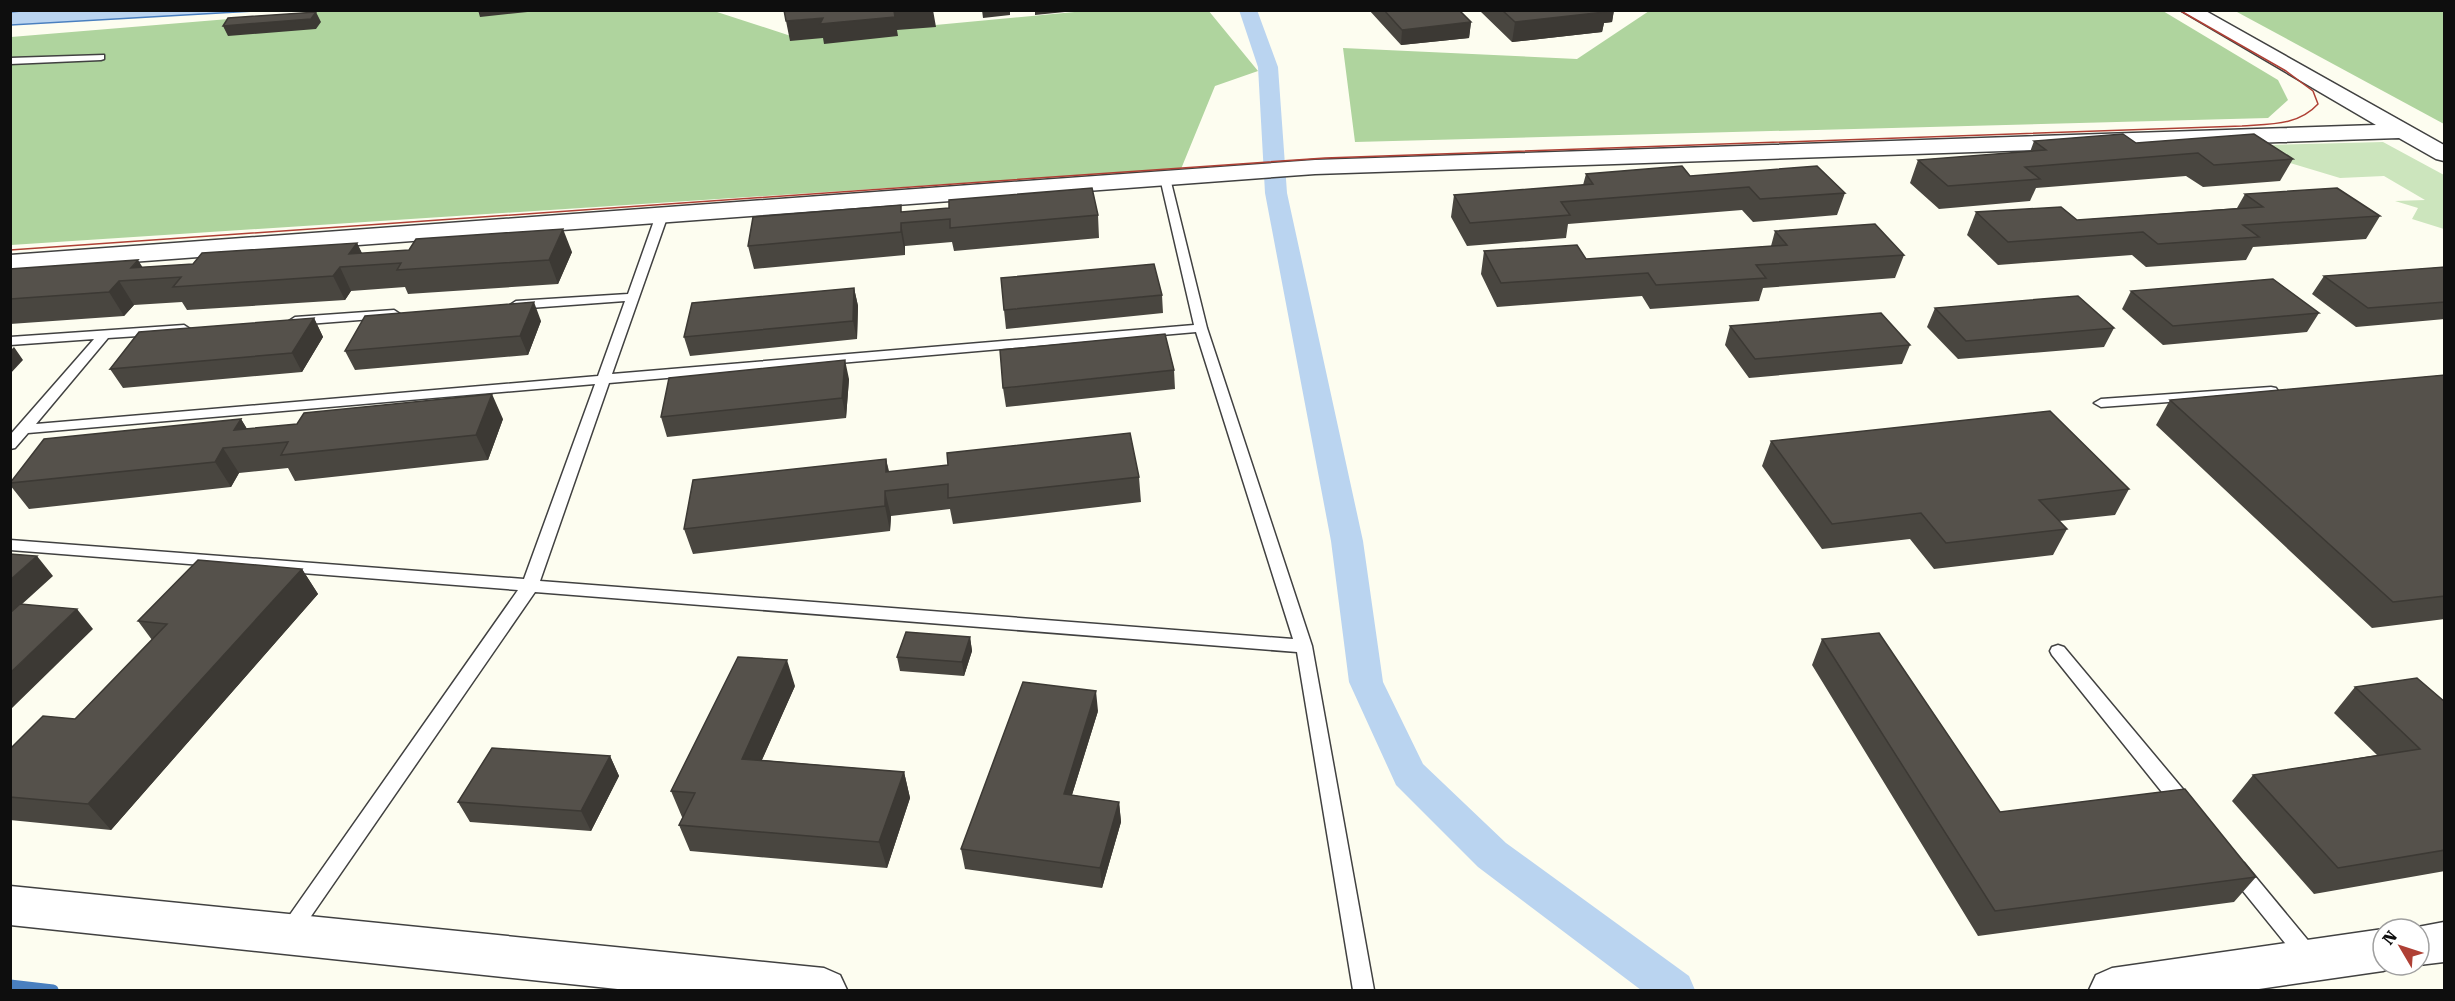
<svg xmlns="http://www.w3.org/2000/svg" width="2455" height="1001" font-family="'Roboto Serif',serif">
<rect width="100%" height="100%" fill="#fdfdf0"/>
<path fill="#cce5bd" d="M2383,142L2444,175V229L2412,219L2418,208L2395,201L2425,200L2384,176L2340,178L2234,146Z"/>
<path fill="#afd49e" d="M337,10L714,11L797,38L1085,11L1208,10L1258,71L1215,86L1181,169L11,245V37Z
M2255,10L2444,11V124L2237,12Z
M1655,11H2163L2278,80L2288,100L2268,118L1355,142L1343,48L1577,59L1649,11Z"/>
<path fill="#bad4f0" stroke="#497fbf" stroke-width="1.5" d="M32,10H254V11L11,25V12Z"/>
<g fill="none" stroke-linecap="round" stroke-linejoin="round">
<path stroke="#497fbf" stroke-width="11" d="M10,985L53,990"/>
<path fill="#bad4f0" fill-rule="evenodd" d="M1239,10H1257L1278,67L1287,193L1363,541L1383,682L1423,764L1506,843L1689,976L1695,990H1641L1478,867L1396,785L1391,774L1349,682L1331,541L1265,193L1258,67Z"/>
<g stroke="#414141" stroke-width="3">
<path id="service" d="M104,55V59L101,60L10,64V58Z
M1165,175L1170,178L1207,328L1312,646L1374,990H1353L1297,652L535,592L296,938L289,941L282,938L279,932L282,926L518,590L10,550V540L524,579L595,384L28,433L15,448L10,449V435L94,339L10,345V337L184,325L190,329L184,333L108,338L36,424L598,376L625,301L516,309L510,305L516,301L628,294L656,215L662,212L668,215L612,374L1194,325L1160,178ZM1196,332L1293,639L540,581L609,383Z
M394,310L400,314L398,317L295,325L289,321L295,317Z
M2271,387L2276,388L2278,391L2276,394L2101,407L2094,403L2101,399Z
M2058,645L2064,647L2192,800L2194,806L2192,812L2185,814L2178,812L2052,655L2050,651L2052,647Z
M2237,861L2244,863L2316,950L2319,957L2316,964L2309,966L2302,964L2230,875L2227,869L2230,863Z"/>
</g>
<g stroke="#414141" stroke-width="3">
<path id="tertiary" d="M2180,10H2204L2444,145V161L2436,159L2399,138L1315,174L10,271V255L1315,160L2376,125Z
M10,886L824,968L840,975L847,990H627L10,925Z
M2444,922V962L2419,965H2418L2419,929H2407Z
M2383,929V965H2398L2383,971L2252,990H2089L2096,975L2112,968Z"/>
</g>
<use href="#service" fill="#fff" fill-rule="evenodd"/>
<use href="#tertiary" fill="#fff" fill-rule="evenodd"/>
<path stroke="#af4035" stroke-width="1.5" d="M10,250L1325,158L2242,126C2269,124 2298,126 2318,104L2313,91L2286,71L2179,10"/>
</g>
<path fill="#494640" d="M1369,10H1459L1471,22L1469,38L1401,45Z
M1481,10H1614L1612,22L1604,23L1602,32L1512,42L1481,12Z
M2034,141L2136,143L2293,159L2280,181L2203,187L2186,176L2036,188L2030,201L1939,209L1910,183L1918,160L2030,152Z
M1586,174L1690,176L1845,193L1837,215L1753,222L1742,210L1568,224L1566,238L1467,246L1451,217L1454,195L1583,185Z
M2245,194L2380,216L2366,239L2253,247L2246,260L2146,267L2132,255L1998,265L1967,235L1976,212L2077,220L2237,208Z
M903,212L1098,215L1099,238L954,251L952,242L905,246V255L754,269L748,246Z
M1775,231L1904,255L1895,278L1763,288L1759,301L1650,309L1642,296L1497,307L1481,274L1484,251L1586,259L1771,246Z
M357,243L362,253L572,252L558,284L408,294L405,287L351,291L345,300L187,310L182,302L134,305L124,316L10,324V269L143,267L193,264Z
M2445,267V319L2356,327L2312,294L2324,276Z
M854,288L858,306L857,339L690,356L684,337Z
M2131,291L2319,313L2307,332L2163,345L2122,309Z
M1162,295L1163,313L1006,329L1004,310Z
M1935,308L2114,328L2104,347L1958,359L1927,327Z
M314,318L323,337L302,372L123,388L110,369Z
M541,321L528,355L355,370L345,351Z
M1730,326L1910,345L1902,364L1749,378L1725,345Z
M1174,370L1175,389L1006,407L1003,388Z
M2445,375V619L2372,628L2156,425L2170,400Z
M849,379L846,418L667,437L661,417Z
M241,419L247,429L503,419L488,460L295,481L288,468L239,473L231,487L29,509L10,485V482Z
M1771,441L2129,489L2115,515L2059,521L2067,529L2053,555L1934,569L1910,539L1822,549L1762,466Z
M886,459L889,471L1139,477L1141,502L953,524L950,509L891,516L890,531L693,554L684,529Z
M302,569L318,594L111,830L10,820V749L75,719L152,640L138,621Z
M970,637L972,651L964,676L900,671L897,657Z
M1822,639L2000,812L2256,877L2234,902L1978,936L1812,665Z
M795,686L762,760L904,772L910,798L887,868L690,851L679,825L683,817H682L671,791Z
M2355,687L2445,702V871L2314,894L2232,801L2253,775L2377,755L2334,713Z
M1098,711L1072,795L1119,802L1121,822L1102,888L965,869L961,849Z
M610,756L619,776L591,831L470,822L458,802Z"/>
<path fill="#3c3934" d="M478,10H547L480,17Z
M933,10L936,27L897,30L898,36L824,44L823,38L790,41L786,21L894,11Z
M982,10H1010V15L983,18Z
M1035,10H1085L1035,15Z
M1595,10H1614L1612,22L1604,23L1602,32L1512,42L1515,22Z
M316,12L321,22L316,29L228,36L223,26Z
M1471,22L1469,38L1401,45L1402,30Z
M901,223L905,246V255L901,232Z
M563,229L572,252L558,284L549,260Z
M357,243L367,265L349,254Z
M138,260L150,279L131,268Z
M340,267L351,291L345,300L333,276Z
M119,281L134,305L124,316L109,292Z
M854,288L858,306L857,339L853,321Z
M534,302L541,321L528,355L520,336Z
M314,318L323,337L302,372L292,353Z
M14,347L23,360L10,374V351Z
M845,360L849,379L846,418L842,398Z
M492,394L503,419L488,460L476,435Z
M241,419L256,444L234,430Z
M223,448L239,473L231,487L215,462Z
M886,459L891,485L886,472Z
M885,491L891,516L890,531L885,506Z
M37,556L53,576L10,615V580Z
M302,569L318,594L111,830L88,804Z
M77,609L93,629L10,710V673Z
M970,637L972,651L964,676L962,662Z
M787,660L795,686L751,784L742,759Z
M1096,691L1098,711L1066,814L1064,794Z
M610,756L619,776L591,831L581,811Z
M904,772L910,798L887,868L879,842Z
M1119,802L1121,822L1102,888L1100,868Z"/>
<path fill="#55514b" stroke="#3c3934" stroke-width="1.5" d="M784,10H896L894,11L895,17L820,24L823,18L786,21Z
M1384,10H1459L1471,22L1402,30Z
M1502,10H1603L1605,12L1515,22Z
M316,12L311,19L223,26L228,18Z
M2123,134L2136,143L2254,134L2293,159L2214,165L2198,153L2025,167L2040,179L1948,186L1918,160L2046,150L2034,141Z
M1682,166L1690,176L1817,166L1845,193L1760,199L1749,187L1561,202L1570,215L1470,223L1454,195L1593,184L1586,174Z
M1092,188L1098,215L950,228V219L901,223V232L748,246L753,217L901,205V212L949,208V200Z
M2337,188L2380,216L2243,225L2259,237L2158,244L2143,232L2008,242L1976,212L2061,207L2077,220L2263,207L2245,194Z
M1875,224L1904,255L1756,265L1766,278L1656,285L1648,273L1501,283L1484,251L1577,245L1586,259L1787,245L1775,231Z
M563,229L549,260L397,270L401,263L340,267L333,276L173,287L181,277L119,281L109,292L10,299V269L138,260L131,268L193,264L202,253L357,243L349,254L409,250L416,239Z
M1154,264L1162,295L1004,310L1001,278Z
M2445,267V302L2368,308L2324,276Z
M2273,279L2319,313L2173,326L2131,291Z
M854,288L853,321L684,337L692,303Z
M2078,296L2114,328L1966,341L1935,308Z
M534,302L520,336L345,351L365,316Z
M1881,313L1910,345L1755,359L1730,326Z
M314,318L292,353L110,369L139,332Z
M1165,334L1174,370L1003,388L1000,350Z
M845,360L842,398L661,417L669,378Z
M2445,375V596L2393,602L2170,400Z
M492,394L476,435L281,455L288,442L223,448L215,462L10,483L44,439L241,419L234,430L297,424L304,413Z
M2050,411L2129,489L2039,500L2067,529L1946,543L1921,513L1832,524L1771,441Z
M1130,433L1139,477L948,498V484L885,491V506L684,529L693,480L886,459V472L948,465L947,453Z
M10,554L37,556L10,580Z
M198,560L302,569L88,804L10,797V749L43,716L75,719L167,624L138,621Z
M20,604L77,609L10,673V613Z
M906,632L970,637L962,662L897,657Z
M1879,633L2000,812L2185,789L2256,877L1995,911L1822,639Z
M738,657L787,660L742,759L904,772L879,842L679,825L695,793L671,791Z
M2417,678L2445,702V850L2338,868L2253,775L2420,749L2355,687Z
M1023,682L1096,691L1064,794L1119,802L1100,868L961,849Z
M492,748L610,756L581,811L458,802Z"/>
<rect width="2455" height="1001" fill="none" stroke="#0e0e0e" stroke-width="24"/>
<g transform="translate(2401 947) rotate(309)"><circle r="28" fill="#ffffff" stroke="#9f9f9f" stroke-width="1.5"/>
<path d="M0-4.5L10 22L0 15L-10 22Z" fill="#af4035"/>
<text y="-9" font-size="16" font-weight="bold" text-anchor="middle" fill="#0e0e0e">N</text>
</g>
</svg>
